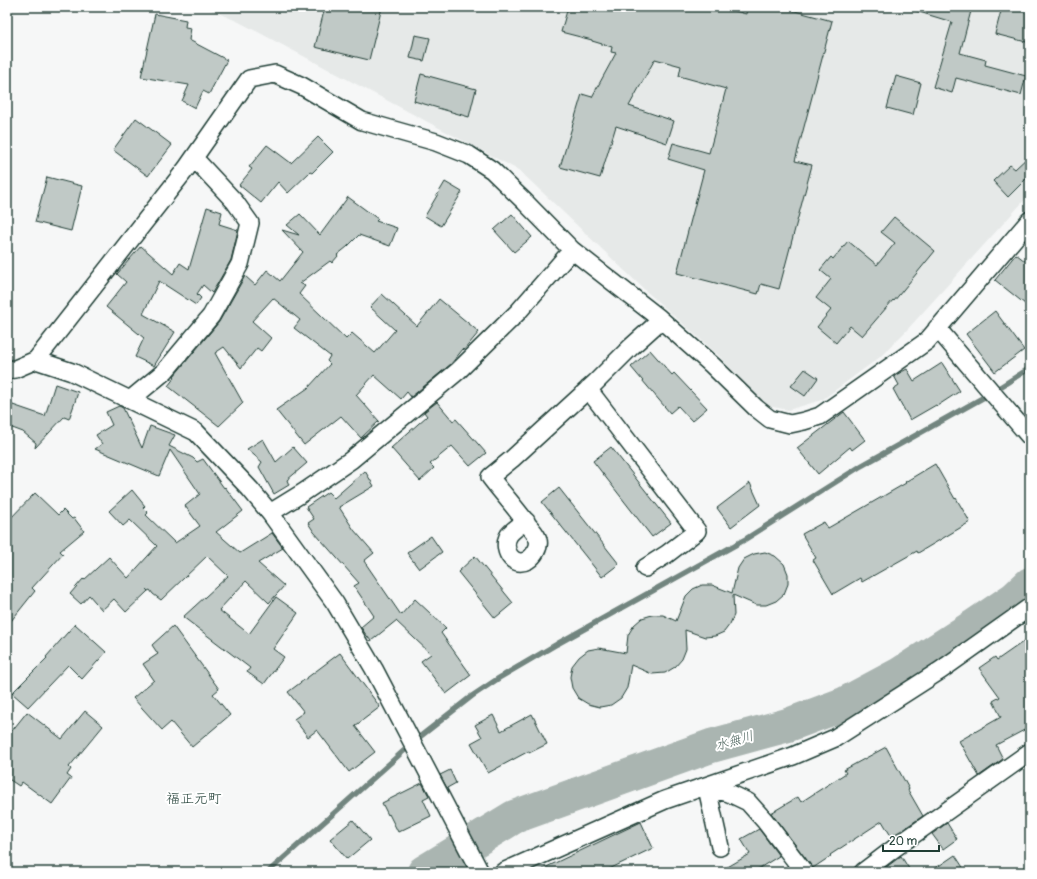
<svg xmlns="http://www.w3.org/2000/svg" width="1037" height="879" font-family="Pangolin,'Klee One',sans-serif">
<rect width="100%" height="100%" fill="#f6f7f7"/>
<filter id="ink" filterUnits="userSpaceOnUse"><feTurbulence type="fractalNoise" baseFrequency=".025" numOctaves="2"/><feDisplacementMap in="SourceGraphic" scale="8" xChannelSelector="R" yChannelSelector="G"/><feConvolveMatrix kernelMatrix="1 2 1 2 8 2 1 2 1" color-interpolation-filters="sRGB"/></filter>
<g filter="url(#ink)">
<path fill="#e6e9e8" d="M204,7H1030V194L906,331L880,357L822,400L788,410L764,405L718,355L647,292L520,171L239,22Z"/>
<g fill="none" stroke-linecap="round" stroke-linejoin="round">
<path stroke="#72857f" stroke-width="5.5" d="M268,872L417,739L472,696L499,678L557,644L744,540L861,466L986,396L1030,368"/>
<path stroke="#aab5b1" stroke-width="34" d="M424,872L514,817L711,746L788,725L844,704L900,674L974,626L1015,598L1030,584"/>
</g>
<path fill="#c0c9c6" stroke="#1f3d34" d="M325,7H382L369,60L315,47Z
M568,7H721L746,14L747,7H780L832,21L795,161L812,165L779,289L761,284L758,294L677,273L704,170L668,159L673,143L709,153L726,89L679,76L681,66L655,59L629,106L674,121L667,143L616,126L600,178L560,167L582,94L592,97L616,53L611,52L612,47L592,41V40L561,32Z
M916,7H972L960,53L986,60L985,65L1026,76L1021,95L956,78L952,93L933,87L952,22L916,11Z
M1002,7H1030V43L995,34Z
M155,14L186,20L185,27L191,28L189,40L227,60L209,94L203,91L195,108L182,101L189,85L141,77Z
M415,35L430,38L424,61L410,58Z
M421,74L476,89L469,117L414,101Z
M896,76L921,83L913,115L887,108Z
M136,118L172,145L148,176L113,150Z
M318,137L333,152L312,173L310,172L288,193L278,182L261,203L239,185L252,169L249,167L267,145L291,163Z
M1030,155V175L1008,197L993,181L1010,165L1015,169Z
M47,177L82,186L71,231L35,222Z
M445,182L462,192L441,226L425,216Z
M348,197L378,219L376,221L397,228L390,246L359,235L347,247L337,255L338,256L332,263L330,261L300,283L305,286L299,294L346,339L352,333L375,353L395,330L370,307L382,294L417,326L439,299L479,332L464,350L463,349L451,364L411,397L407,392L401,399L374,375L356,395L379,421L361,438L341,416L304,445L276,410L308,388L330,364L327,361L330,356L294,328L300,320L273,298L252,321L271,338L261,351L257,348L241,368L224,347L215,353L243,403L219,426L168,386L175,377L174,376L219,322L245,276L255,285L267,270L280,281L303,252L282,230L299,235L287,225L300,214L320,235Z
M207,207L222,212L219,224L238,230L231,260L212,293L203,285L197,294L201,298L196,305L159,281L143,314L175,332L154,366L135,357L144,338L106,307L126,282L117,274L141,246L173,274L180,263L189,269Z
M512,214L532,237L514,252L494,230Z
M894,217L935,251L894,301L893,300L862,336L850,326L836,343L817,327L831,310L816,298L831,279L820,270L831,257L833,259L848,241L877,265L895,243L881,232Z
M1016,254L1030,265V308L995,280Z
M995,311L1024,350L995,372L966,334Z
M650,350L672,375L674,373L707,408L692,421L678,406L670,413L631,367Z
M942,363L960,391L937,406L936,405L910,420L893,389L899,385L894,376L907,369L914,381Z
M805,369L818,378L805,396L791,386Z
M55,384L78,392L75,402L69,419L64,417L35,448L36,443L23,432L7,426V403L45,416Z
M437,402L453,421L456,419L486,453L470,466L452,446L430,464L434,468L420,481L391,448L427,416L424,412Z
M119,406L123,408L142,448L150,426L175,435L169,446L193,458L197,462L203,459L224,488L225,487L243,511L216,532L240,553L272,533L283,548L258,563L284,586L269,603L246,581L219,610L249,634L276,597L298,613L273,649L284,657L264,684L247,672L250,668L183,617L228,576L207,556L161,600L153,594L150,590L148,591L146,589L148,591L126,612L114,599L102,610L89,595L81,604L70,594L83,579L84,580L109,557L128,578L157,546L130,520L123,526L109,511L132,490L145,506L143,508L148,513L146,515L175,543L200,526L185,506L200,494L170,450L159,476L95,449L102,444L96,435L112,425L106,412Z
M844,412L865,440L852,450L850,447L818,474L797,448Z
M263,439L276,462L293,447L307,463L287,480L289,485L274,494L259,467L262,462L247,449Z
M611,447L671,523L652,537L593,461Z
M935,464L955,499L956,498L970,522L918,553L917,551L862,582L860,578L833,594L813,560L816,558L802,534L824,522L828,528L906,483L905,482Z
M365,471L374,486L339,507L354,530L374,553L364,561L401,615L415,599L446,628L441,633L471,675L446,694L421,661L431,654L396,621L397,620L371,641L364,632L361,627L374,616L354,586L359,583L314,532L308,523L314,519L306,507L328,492L334,498Z
M750,483L760,505L731,527L717,508Z
M559,488L619,564L602,577L542,502Z
M35,493L58,515L63,510L72,519L74,518L84,531L60,551L63,554L32,588L35,591L7,626V522Z
M431,536L442,552L419,569L407,553Z
M765,552L775,556L784,564L788,574V584L784,594L776,601L766,605H756L733,595L734,615L730,624L724,632L715,636L705,637L685,630L686,649L682,659L675,667L665,673L652,674L631,665L627,688L621,698L611,705L600,707L588,704L578,698L572,688L570,677L572,666L579,657L588,650L599,648L626,653L628,635L634,625L642,618L652,615H663L676,621L686,596L693,589L702,585H712L732,593L738,568L744,559L754,554Z
M475,556L513,603L495,618L458,572Z
M75,624L106,652L82,679L68,665L28,707L12,693L47,658L46,657Z
M173,626L219,689L213,694L230,715L192,747L171,722L162,730L133,698L154,680L143,664L158,654L152,645Z
M1030,637V727L996,745L1003,759L979,776L959,741L1001,717L993,701L1000,697L979,668L995,657L997,660Z
M340,653L380,707L355,726L375,752L349,772L317,730L308,737L294,719L304,712L288,692Z
M85,711L103,726L69,767L71,769L67,775L71,778L52,804L22,782L19,786L7,778V737L27,712L62,739Z
M532,714L547,744L529,753V751L488,773L471,743L482,737L475,725L493,715L501,731Z
M886,747L909,789L908,790L923,816L902,830L891,836L882,821L830,855L831,856L813,868L771,813L798,797L801,802L846,773L844,770Z
M450,770L456,783L447,788L440,775Z
M422,783L429,796L423,799L431,816L398,832L389,814L388,815L382,803Z
M353,820L370,840L347,859L330,839Z
M641,822L653,848L603,872H536Z
M947,823L957,839L943,849L932,834Z
M759,829L779,856L753,872H719L750,854L741,839Z
M955,855L966,872H930Z
M901,856L911,872H880Z"/>
<g fill="none" stroke-linecap="round" stroke-linejoin="round">
<g stroke="#1f3d34" stroke-width="20">
<path id="street" d="M937,328L1030,437
M36,360L72,372L196,432L250,489L270,513L335,603L374,669L480,872
M7,370L15,369L36,360L186,169L249,79L275,74L302,86L362,121L436,142L469,155L492,170L525,202L572,250L659,318L712,365L756,408L770,419L790,424L804,421L820,416L927,341L1030,220
M588,389L697,531L667,554L645,568
M130,400L165,371L211,316L240,264L250,223L235,202L194,158
M270,513L304,492L351,460L458,371L518,312L572,250
M526,521C520,525 513,530 509,535C501,548 512,569 528,560C534,556 540,547 538,540C537,534 531,529 528,525C516,508 502,493 490,477L512,459L595,383L631,347L661,320
M703,787L729,793L748,802L765,821L804,872
M707,788L720,847
M503,872L665,800L793,756L835,738L941,670L1030,607
M863,872L896,847L1030,752"/>
</g>
<use href="#street" stroke="#fff" stroke-width="17"/>
</g>
</g>
<g text-anchor="middle" stroke-width="4" stroke-linejoin="round" paint-order="stroke">
<g font-size="13" font-style="italic" fill="#49615a" stroke="#fff">
<text transform="translate(734 740) rotate(-16)" y="5">水無川</text>
</g>
<g font-size="14" fill="#1f3d34" stroke="#fff">
<text x="194" y="803">福正元町</text>
</g>
</g>
<rect width="1037" height="879" fill="none" stroke="#fff" stroke-width="24"/>
<rect x="12" y="12" width="1013" height="855" fill="none" stroke="#1f3d34" stroke-width="1.5" filter="url(#ink)"/>
<path d="M883 845v6h56v-6" fill="none" stroke="#1f3d34" stroke-width="2"/>
<text x="889" y="845" font-size="12" fill="#1f3d34" stroke="#ffffff" stroke-width="3" paint-order="stroke">20 m</text>
</svg>
